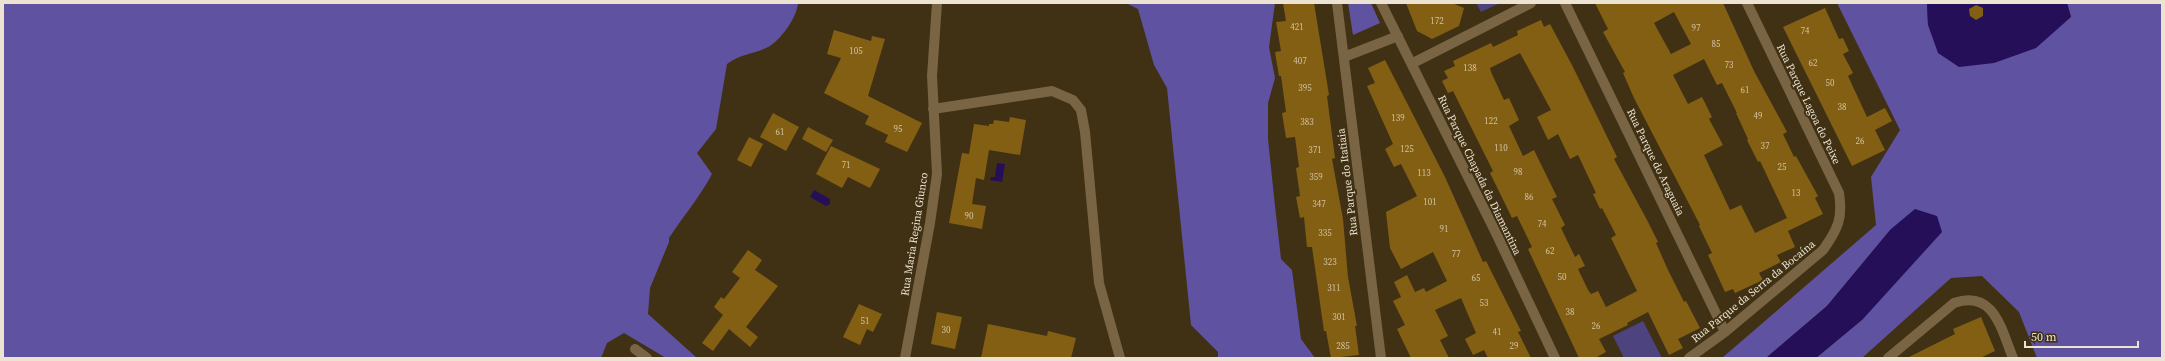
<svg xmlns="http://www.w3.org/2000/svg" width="2165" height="361" font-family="'Source Serif 4',serif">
<rect width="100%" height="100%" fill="#403114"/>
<path fill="#4c437f" d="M1476,3H1500L1481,12Z
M1643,321L1662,358H1624L1613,336Z"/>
<path fill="#5f52a1" d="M3,3H798C797,17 782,38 770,46C756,54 741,53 727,64L716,129L697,153L712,174C700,197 683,216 669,238V242L650,288L648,314L697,358H666L624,333L607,343L601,358H3Z
M1126,3H1275L1269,47L1275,78L1268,103V139L1275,206L1281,259L1292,270L1301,339L1315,358H1218V352L1191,325L1167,88L1154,65L1138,9Z
M1348,3H1371L1380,23L1353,35Z
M1837,3H1927L1928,25L2071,17L2067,3H2162V358H2037L2019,312L1982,276L1951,278L1862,358H1816L1863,319L1891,229L1827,306L1766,358H1722L1876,225L1871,177L1900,130Z"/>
<path fill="#250f59" d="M1927,3H2067L2071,17L2036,48L1994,63L1959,67L1938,53L1928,25Z
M997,163L1005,164L1002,182L990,180L991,177H995Z
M814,190L830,199V204L826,206L810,197Z
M1915,209L1937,216L1942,232L1863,319L1816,358H1766L1827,306L1891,229Z"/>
<path fill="#835f14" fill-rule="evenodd" d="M1283,3H1314L1329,95L1327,96L1335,158L1332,159L1343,219L1348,277L1357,326H1355L1359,355L1331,358L1326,331H1324L1312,247H1307L1304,217L1300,218L1296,197L1300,196L1296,168L1299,167L1295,137L1286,138L1282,113L1286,112L1281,76H1279L1275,52L1281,51L1276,22L1286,21Z
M1406,3H1452L1464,8L1459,26L1432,39L1417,31Z
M1595,3H1723L1754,71L1787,132L1783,134L1794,157L1796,156L1818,196L1815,198L1823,214L1788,231L1795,247L1777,255L1781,262L1759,273L1763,280L1735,293L1733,289L1725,292L1708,255L1712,253L1699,226L1700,225L1634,98L1623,73L1625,72L1603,32L1608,29ZM1674,12L1691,44L1671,54L1654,23ZM1704,59L1717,85L1722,83L1737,113H1736L1748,139L1747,140L1758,162L1760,161L1787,218L1755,233L1741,205L1730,210L1704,155L1723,145L1709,119L1712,117L1702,97L1688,104L1673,75Z
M1976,5L1983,8V16L1976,20L1970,16L1969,9Z
M1825,8L1839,39L1843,38L1849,51L1843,54L1853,73L1848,76L1867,117L1885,108L1892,121L1875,130L1885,150L1852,166L1783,27Z
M1541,20L1544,27L1550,24L1573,67L1617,157L1614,159L1647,220L1658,242L1656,243L1668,270L1684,302L1686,301L1700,328L1678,339L1683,348L1669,355L1648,312L1627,323L1628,325L1599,339L1606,352L1595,358H1579L1528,249L1532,247L1517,216L1512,218L1490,173L1493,171L1453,91L1448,93L1442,81L1448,78L1444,71L1455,66L1453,61L1491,43L1493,47L1518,35L1517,31ZM1520,53L1551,110L1537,117L1548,140L1558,134L1570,159L1578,155L1596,193L1593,194L1600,209L1602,208L1616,235L1611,238L1637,291L1606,307L1598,291L1591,294L1588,290L1578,269L1585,266L1579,254L1575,257L1561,228L1565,225L1552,199L1557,197L1534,150L1523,156L1509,126L1519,120L1509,98L1504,100L1491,72L1490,68Z
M834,30L871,41L872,36L885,39L868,96L922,123L907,152L885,142L888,135L865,124L869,116L824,93L841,58L827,54Z
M1385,60L1445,177L1483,262L1486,261L1521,331L1518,332L1531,358H1488L1484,350L1473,355L1465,339L1476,333L1461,298L1435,310L1448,336L1440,340L1449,358H1411L1397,329L1405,325L1393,301L1401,297L1394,282L1407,275L1415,292L1424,288L1426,292L1447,281L1433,252L1401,269L1390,248L1386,212L1417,196L1401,164L1394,167L1385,149L1393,144L1367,86L1375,83L1368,68Z
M773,113L799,127L786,151L760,137Z
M1010,117L1026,120L1020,155L989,150L984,180L976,178L972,204L986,206L982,229L949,223L962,153L969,154L974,124L989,126V124H993L994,120L1009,122Z
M808,127L833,140L826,152L802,139Z
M749,137L763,144L751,167L737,160Z
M831,146L880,169L870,188L848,177L842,188L816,174Z
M748,250L762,260L755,270L778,286L746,327L758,337L750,347L729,329L713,351L702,343L723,315L714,307L721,297L724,299L740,278L732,272Z
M859,304L882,314L873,332L867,329L860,345L843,337Z
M937,312L962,317L955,349L931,344Z
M1981,317L1995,351L1980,358H1907L1955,334L1953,329Z
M988,324L1047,336L1048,331L1076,338L1071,358H981Z"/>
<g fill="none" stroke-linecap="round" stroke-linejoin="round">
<path stroke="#796543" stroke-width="10" d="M1337,3L1381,358
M1381,3L1495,231L1555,358
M1565,3L1725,332
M1344,57L1398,36
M1413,63L1531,3
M933,109L1052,91L1073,100L1081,110L1085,132L1099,283L1120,358
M635,349L647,358
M905,358L930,223L937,174L932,76L937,3
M1689,358L1725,332L1823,250C1838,229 1843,218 1839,193L1747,3
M1888,358L1954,303C1994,289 2001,329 2013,358"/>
</g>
<g text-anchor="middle" stroke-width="4" stroke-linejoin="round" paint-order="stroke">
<g font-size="9" fill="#d2c2a2">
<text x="1437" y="24">172</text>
<text x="1297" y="30">421</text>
<text x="1696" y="31">97</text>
<text x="1805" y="34">74</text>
<text x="1716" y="47">85</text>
<text x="856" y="54">105</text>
<text x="1300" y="64">407</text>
<text x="1813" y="66">62</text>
<text x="1729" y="68">73</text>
<text x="1470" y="71">138</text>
<text x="1830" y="86">50</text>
<text x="1305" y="91">395</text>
<text x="1745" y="93">61</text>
<text x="1842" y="110">38</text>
<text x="1758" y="119">49</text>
<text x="1398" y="121">139</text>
<text x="1491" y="124">122</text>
<text x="1307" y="125">383</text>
<text x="898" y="132">95</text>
<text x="780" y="135">61</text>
<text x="1860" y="144">26</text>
<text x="1765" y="149">37</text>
<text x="1501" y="151">110</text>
<text x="1407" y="152">125</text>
<text x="1315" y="153">371</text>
<text x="846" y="168">71</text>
<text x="1782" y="170">25</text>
<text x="1518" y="175">98</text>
<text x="1424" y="176">113</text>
<text x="1316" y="180">359</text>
<text x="1796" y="196">13</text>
<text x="1529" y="200">86</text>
<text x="1430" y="205">101</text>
<text x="1319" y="207">347</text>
<text x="969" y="219">90</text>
<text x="1542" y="227">74</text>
<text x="1444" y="232">91</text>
<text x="1325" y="236">335</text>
<text x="1550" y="254">62</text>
<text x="1456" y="257">77</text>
<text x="1330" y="265">323</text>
<text x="1562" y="280">50</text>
<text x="1476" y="281">65</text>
<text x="1334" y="291">311</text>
<text x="1484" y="306">53</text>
<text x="1570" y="315">38</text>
<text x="1339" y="320">301</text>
<text x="865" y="324">51</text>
<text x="1596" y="329">26</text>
<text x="946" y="333">30</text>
<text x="1497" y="335">41</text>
<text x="1343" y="349">285</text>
<text x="1514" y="349">29</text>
</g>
<g font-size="11" fill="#ece3d2" stroke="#403114">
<text transform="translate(1809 104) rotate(64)" y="4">Rua Parque Lagoa do Peixe</text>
<text transform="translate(1656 162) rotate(64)" y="4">Rua Parque do Araguaia</text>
<text transform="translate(1480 175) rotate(64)" y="4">Rua Parque Chapada da Diamantina</text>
<text transform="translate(1347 182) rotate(-97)" y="4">Rua Parque do Itatiaia</text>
<text transform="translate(914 234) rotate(-81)" y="4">Rua Maria Regina Giunco</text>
<text transform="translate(1753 291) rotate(-39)" y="4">Rua Parque da Serra da Bocaína</text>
</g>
</g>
<rect width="2165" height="361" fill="none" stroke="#ece3d2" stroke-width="8"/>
<path d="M2025 341v6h113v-6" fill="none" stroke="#ece3d2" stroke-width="2"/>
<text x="2031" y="341" font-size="12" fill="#ece3d2" stroke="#403114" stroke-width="3" paint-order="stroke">50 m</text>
</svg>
